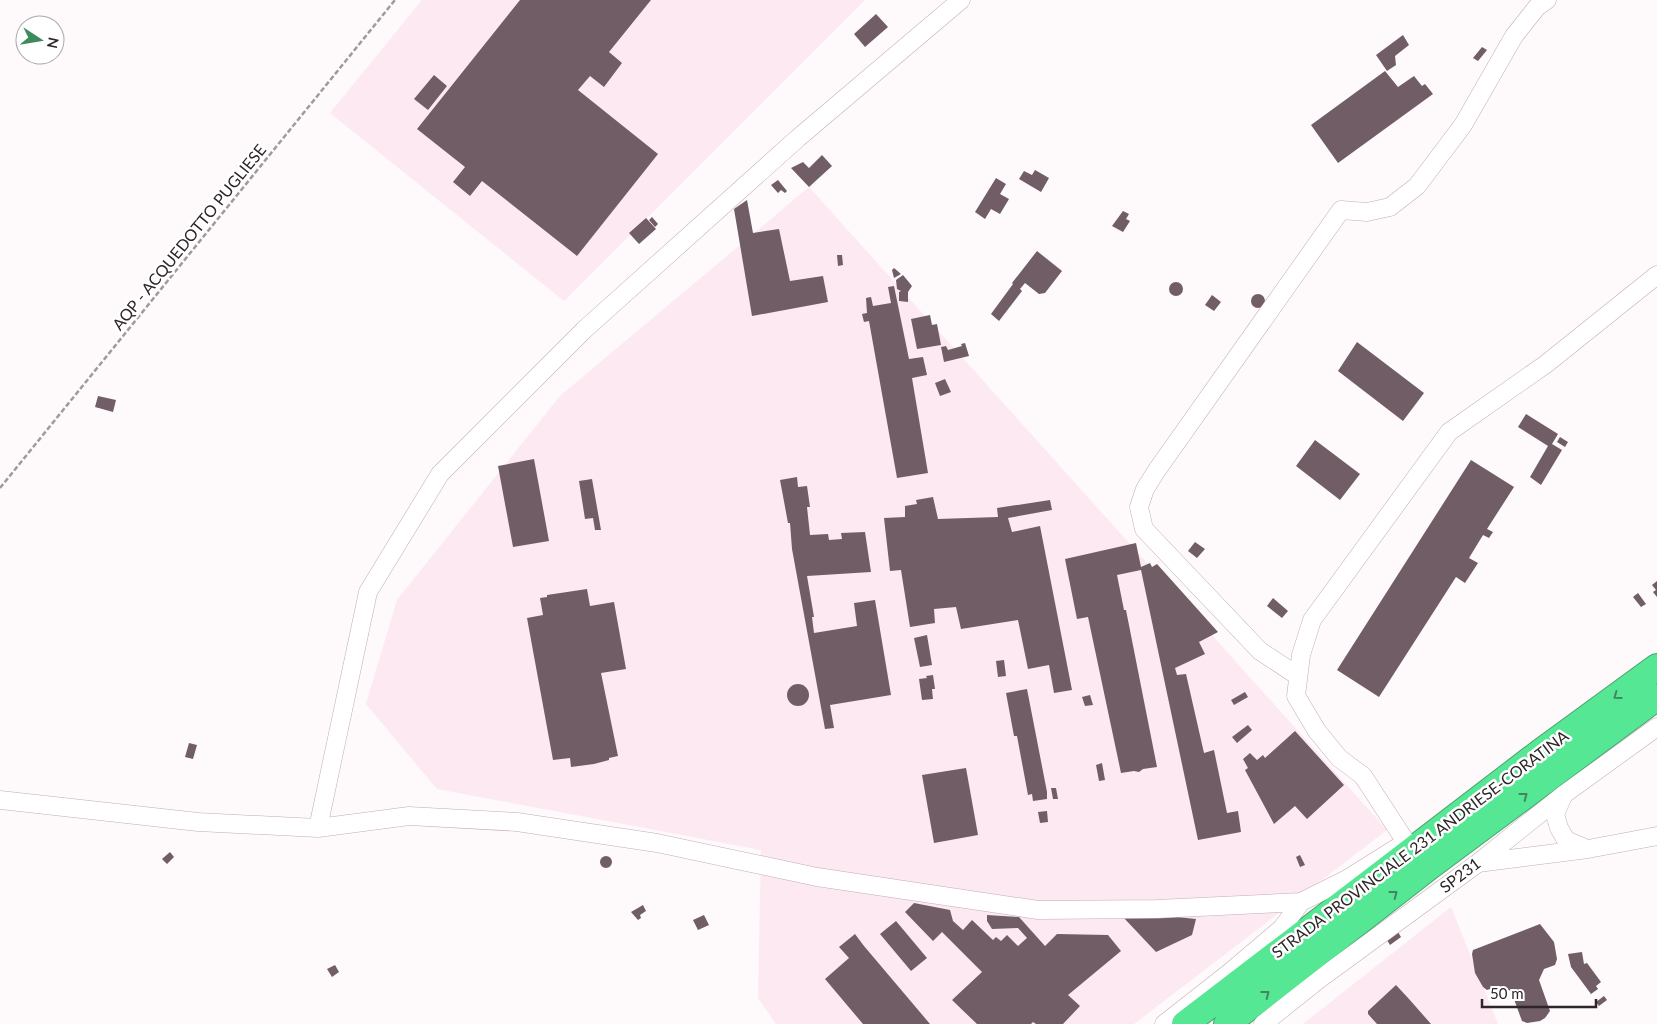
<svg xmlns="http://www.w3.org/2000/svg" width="1657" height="1024" font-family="Lato,sans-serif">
<rect width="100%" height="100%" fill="#fef9fb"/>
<path fill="#fde9f1" d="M422,0H865L564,301L330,113Z
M809,187L1387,830L1134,1024H776L758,998L761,850L437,789L366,704L397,600L560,396Z
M1451,907L1498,1024H1303Z"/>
<path fill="#715d65" d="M520,0H651L609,52L622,63L604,87L590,76L578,90L658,154L577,256L482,181L470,196L453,182L465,167L417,129Z
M876,14L888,27L865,47L854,34Z
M1403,35L1409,45L1395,56L1396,65L1387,71L1376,55Z
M1482,47L1487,50L1478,61L1473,58Z
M1385,71L1398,87L1414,76L1422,86L1425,84L1433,94L1338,163L1311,125Z
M434,75L447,86L428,110L414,99Z
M822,155L832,166L809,187L791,168L803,162L809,168Z
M1035,170L1049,178L1041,192L1019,179L1024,171L1032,175Z
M996,178L1006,184L1000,194L1009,199L1000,214L991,209L985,219L975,212Z
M778,180L787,191L785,193L781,190L778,193L771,185Z
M747,200L753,233L779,229L790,281L823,276L828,302L752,316L734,209Z
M1123,211L1129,214L1126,219L1130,221L1123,232L1112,226Z
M652,217L658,224L655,227L649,220Z
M646,218L656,229L639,244L629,233Z
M1037,251L1062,271L1045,293L1039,294L1025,283L1020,289L1022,291L999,321L991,314L1013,284L1012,283Z
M837,255H842L843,265L838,266Z
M894,268L901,274L894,278L892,270Z
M903,275L912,286L908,292V302L899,301V292L901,291L897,289L896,280Z
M1169 289a7 7 0 1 1 14 0a7 7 0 1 1-14 0Z
M894,286L909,359L923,357L927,375L912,378L928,473L897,478L869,321L864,322L862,314L867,313L866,298L871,297L873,306L891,303L888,287Z
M1251 301a7 7 0 1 1 14 0a7 7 0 1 1-14 0Z
M1212,295L1221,302L1214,311L1205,305Z
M930,315L932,325L937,324L941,345L917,349L911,319Z
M1357,342L1424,393L1403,421L1338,371Z
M965,343L969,356L944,362L941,347L946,346L948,350L962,346L961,344Z
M945,379L951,392L940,396L935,383Z
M98,396L116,400L113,412L95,407Z
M1526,414L1558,434L1552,444L1562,450L1541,485L1530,477L1548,446L1518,427Z
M1560,437L1568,442L1565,447L1557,442Z
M1315,440L1360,474L1340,500L1296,466Z
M534,459L549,541L513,547L498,466Z
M1471,460L1514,487L1487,529L1493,532L1489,538L1483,535L1469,558L1478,563L1465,583L1456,577L1379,697L1337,670Z
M797,477L798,487L807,486L810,507H807L810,535L828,534L829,540L842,539L841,533L865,532L871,572L807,576L814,617H812L814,633L857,626L854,603L875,600L891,695L830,705L834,728L825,729L792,549L790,523H788L780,480Z
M592,479L601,530H595L593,518L585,519L579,481Z
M933,497L938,519L998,517L997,508L1050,500L1052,510L1008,518L1012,532L1040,526L1072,690L1054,693L1049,665L1028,669L1018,620L961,629L956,607L934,609L935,623L910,627L901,570L890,571L884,518L905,517V506L917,504L916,500Z
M1195,542L1205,549L1197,558L1188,551Z
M1136,543L1141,567L1150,563L1152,567L1157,564L1218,632L1199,642L1205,654L1175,668L1177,675L1186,674L1204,753L1214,750L1227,813L1238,811L1241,832L1198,840L1141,570L1117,575L1124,610H1126L1157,767L1143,769L1139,772L1134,771L1121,773L1088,617L1077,619L1065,559Z
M1657,581V597L1653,592L1656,590L1652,585Z
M587,589L590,606L614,602L626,669L601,673L618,756L609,758V760L594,764L571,767L570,758L553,760L527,618L543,615L540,598L547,597V595Z
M1638,593L1646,604L1641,607L1633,597Z
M1273,598L1288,611L1282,618L1267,606Z
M927,635L932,665L920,667L914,638Z
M1004,660L1006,676L998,677L996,661Z
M933,675L935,689H932L933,699L922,700L919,679L927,678L926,676Z
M787 695a11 11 0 1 1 22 0a11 11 0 1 1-22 0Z
M1027,689L1047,792V799L1033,801L1032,794L1028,795L1017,736H1014L1006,693Z
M1245,692L1248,697L1234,705L1231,700Z
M1090,695L1093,705L1085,706L1082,697Z
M1248,725L1252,730L1237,743L1232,737Z
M1295,731L1344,785L1307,819L1295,806L1274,824L1245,770L1248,768L1243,759L1250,753L1257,760L1263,755L1265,758Z
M189,743L197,745L193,759L185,757Z
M1102,763L1105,780L1099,781L1096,765Z
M966,768L978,835L934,843L922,775Z
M1051,788H1056L1058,799H1053Z
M1047,811L1048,822L1040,823L1038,812Z
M170,852L174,857L167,864L162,859Z
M1300,855L1305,865L1300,867L1296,857Z
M600 862a6 6 0 1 1 12 0a6 6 0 1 1-12 0Z
M914,903L950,910L953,921L963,930L972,920L993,940L996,937L1001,941L1007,935L1018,946L1027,938L1018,928L992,929L987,921V915L1019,917L1045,946L1057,934L1108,935L1121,951L1068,995L1080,1006L1063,1024H1036L1033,1022L1031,1024H977L952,1000L982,972L942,932L933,941L905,912Z
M643,905L646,911L640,915L641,918L638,920L631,912Z
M704,915L709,925L698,930L693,920Z
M1123,917H1177L1196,919L1192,935L1156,952Z
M896,921L927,958L911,971L880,934Z
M1540,924L1554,942L1557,959L1555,965L1544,969L1539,980L1550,1011L1545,1018L1540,1021L1527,1023L1522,1021L1511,991L1499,986L1487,990L1483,987L1475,973L1472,954L1473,950Z
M1398,932L1401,937L1390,945L1387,940Z
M855,934L864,946L930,1024H863L825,979L849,958L839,947Z
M1582,952L1584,964L1587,963L1601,982L1596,986L1598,989L1591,994L1571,967L1568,954Z
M335,965L339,972L332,977L327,969Z
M1396,985L1409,999L1431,1024H1377L1368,1014V1011Z
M1604,996L1607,1000L1599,1006L1596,1002Z"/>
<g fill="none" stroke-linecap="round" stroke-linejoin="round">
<g stroke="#c3acb6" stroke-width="19">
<path id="minor" d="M1298,676L1260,651L1144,529L1139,507L1145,489L1157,470L1341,210L1367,212L1390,207L1417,186L1463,125L1514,36L1537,7L1547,0
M1563,796L1555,814L1559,828L1566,840L1587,849
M0,800L198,822L318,828L409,816L517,822L657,843L817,877L1038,910L1157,909L1301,902L1347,879L1398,847
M318,828L368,592L440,474L584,330L798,138L961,0
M1406,842L1363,776L1339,758L1317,731L1296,696L1301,655L1312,620L1449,432L1546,364L1657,275
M1478,863L1588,849L1657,836
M1164,1024L1229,973L1282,928L1301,902
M1263,1024L1318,980L1478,863L1563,795L1657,727"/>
</g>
<g stroke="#48a36f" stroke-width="28">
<path id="highway" d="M1185,1024L1542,751L1657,667
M1227,1024L1430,866L1657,697"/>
</g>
<path stroke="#a19a9d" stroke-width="2.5" stroke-dasharray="5 2.5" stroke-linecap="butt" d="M0,488L395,0"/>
<use href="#minor" stroke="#fff" stroke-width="18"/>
<use href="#highway" stroke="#56e795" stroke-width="26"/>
</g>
<defs><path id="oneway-chevron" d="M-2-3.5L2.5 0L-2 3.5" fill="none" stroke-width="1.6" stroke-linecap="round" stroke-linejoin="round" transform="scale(1.25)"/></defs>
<g stroke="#42865e">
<use href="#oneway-chevron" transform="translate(1617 696) rotate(144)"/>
<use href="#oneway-chevron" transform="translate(1524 796) rotate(-37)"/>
<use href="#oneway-chevron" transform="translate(1394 894) rotate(-37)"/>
<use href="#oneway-chevron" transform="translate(1266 994) rotate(-38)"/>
</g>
<g text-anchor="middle" stroke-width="5" stroke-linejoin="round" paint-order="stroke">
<g font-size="16" fill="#2e2528" stroke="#fff">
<text transform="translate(189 237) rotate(-51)" y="6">AQP - ACQUEDOTTO PUGLIESE</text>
<text transform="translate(1420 844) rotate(-37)" y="6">STRADA PROVINCIALE 231 ANDRIESE-CORATINA</text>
<text transform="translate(1460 875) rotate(-37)" y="6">SP231</text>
</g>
</g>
<g transform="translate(40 40) rotate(102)"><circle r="24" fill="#ffffff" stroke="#aba8a9"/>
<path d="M0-4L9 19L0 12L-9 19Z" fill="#3b8b5c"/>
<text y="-8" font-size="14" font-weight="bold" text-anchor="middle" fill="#2e2528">N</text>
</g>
<path d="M1482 999v8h114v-8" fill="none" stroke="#2e2528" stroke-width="2.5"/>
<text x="1490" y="999" font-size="15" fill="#2e2528" stroke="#ffffff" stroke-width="4" paint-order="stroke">50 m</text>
</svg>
